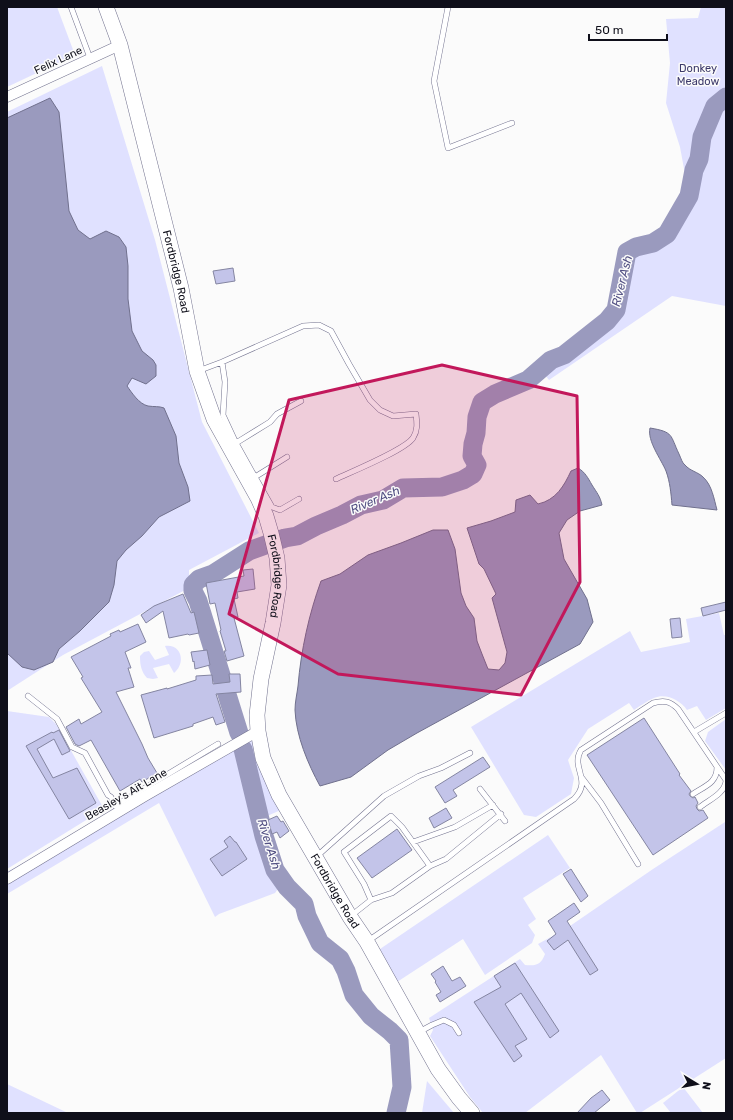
<svg xmlns="http://www.w3.org/2000/svg" width="733" height="1120" font-family="Rubik,sans-serif">
<rect width="100%" height="100%" fill="#fbfbfb"/>
<path fill="#e0e1ff" d="M7,7H57L75,55L7,87Z
M701,7H726V93L714,103L719,109L726,103V306L672,296L549,380L540,369L551,360L564,355L607,321L616,310L627,252L636,247L653,243L667,234L689,196L680,147L666,103L670,63L666,19L698,18Z
M102,66L155,240L202,422L259,533L189,570V588L63,655L7,691V112Z
M719,613L724,635H726V708L706,720L697,706L687,710C680,700 666,693 654,698C647,701 640,706 634,710L629,703L588,729L568,760L574,778L571,794L536,817L524,815L471,727L630,631L641,652L690,642L686,619Z
M165,646C182,644 186,663 174,673L169,664L153,668L158,678L153,679L147,678C141,671 140,665 140,656L144,652L149,651L155,660L169,655Z
M7,711L49,717L56,724L104,809L7,869Z
M726,719V770L705,741L708,732Z
M253,735L283,809L265,817L279,866L287,876L275,893L219,914L215,917L159,803L7,894V872L145,796Z
M725,822L726,1058L640,1113H637L601,1055L525,1113H483L470,1097L430,1036L433,1030L429,1018L520,959L525,965C536,966 541,965 545,954L538,944L558,933L570,943L590,975L598,970L570,926L653,869Z
M548,835L570,868L523,898L536,919L528,925L535,935L532,943L485,975L463,939L397,982L380,949Z
M427,1081L454,1113H422Z
M7,1084L68,1113H7Z
M683,1087L703,1113H671L663,1103Z"/>
<path fill="#9a9abe" stroke="#70708d" d="M50,98L59,112L69,211L78,230L90,239L106,231L119,237L126,247L128,266V299L132,331L142,351L153,360L156,365V376L146,384L132,378L127,386C132,393 139,404 148,406C154,407 159,406 164,408L176,436L179,463L188,487L190,501L159,517L142,536L126,550L117,561L114,585L109,602L80,631L59,649L53,662L34,670L22,667L7,653V118Z
M650,428C674,432 670,435 679,454C681,458 682,463 685,465C690,471 698,472 703,477C712,485 714,499 717,510L672,505C671,493 670,482 666,471C661,459 647,441 650,428Z
M578,468C585,472 588,478 592,485C597,493 600,496 602,505L580,511L567,520L559,533L564,559L587,599L593,622L580,644L417,733L388,750L351,777L320,786C308,764 296,736 295,710C295,702 297,694 298,686C301,650 309,614 321,581L340,574L368,555L401,543L433,530H448L455,549L461,593L466,606L474,618L477,641L482,654L488,669L499,670L505,663L507,652L492,598L496,594L484,569L479,564L467,528L491,521L515,512L516,500L530,495L538,504C556,500 564,486 571,471Z"/>
<g fill="none" stroke-linecap="round" stroke-linejoin="round">
<path stroke="#9a9abe" stroke-width="19" d="M239,733L198,601L193,591V585L199,579L213,574L249,551L285,538L297,536L316,526L342,515L361,505L383,500L403,488L442,487L463,480L473,474L477,465L472,456L473,444L476,433L477,417L482,402L495,394L528,380L551,360L564,355L607,321L616,310L627,252L636,247L653,243L667,234L689,196L694,170L699,159L702,137L715,106L726,97
M243,749L264,836L275,870L287,887L304,904L307,916L320,943L340,959L346,971L354,995L371,1016L390,1031L399,1040L402,1087L396,1113"/>
</g>
<path fill="#c3c4e9" stroke="#8485a1" d="M233,268L235,281L216,284L213,271Z
M253,569L255,589L237,592L238,598L234,599L238,617L234,618L244,656L227,661L224,651H226L220,631L221,630L215,603L210,604L206,583L244,576L243,570Z
M183,594L191,613L194,612L199,633L189,635L188,634L169,638L163,611L146,623L141,615L154,606Z
M726,602V610L703,616L701,608Z
M680,618L682,637L672,638L670,619Z
M138,624L146,642L125,652L131,668H128L134,687L116,692L142,744L148,758L157,773L142,782L140,779L120,791L91,740L79,746L75,744L66,727L79,719L81,724L102,712L81,678L83,677L71,657L111,636L110,634L119,630L120,632Z
M207,650L210,665L195,669L194,661L193,662L191,652Z
M229,674H240L241,692L216,694L225,722L216,725L213,717L193,724V726L154,738L141,695L167,688V689L196,680V676L212,675L213,684L230,682Z
M644,718L680,774L679,775L691,791L689,794L690,796L693,798L695,797L698,803L696,806L697,809L699,811L703,810L708,818L653,855L587,755Z
M59,730L70,751L62,755L54,739L37,749L53,778L77,768L96,803L69,819L26,746L52,732L53,733Z
M483,757L490,767L453,790L457,796L445,803L435,787Z
M446,808L452,818L434,828L429,818Z
M277,816L281,822L283,821L289,831L280,838L277,832L272,834L268,820Z
M397,829L412,850L372,878L357,858Z
M230,836L235,842H236L247,859L222,876L210,859L228,847L224,841Z
M571,869L588,896L581,902L563,874Z
M574,903L580,912L567,921L598,970L590,975L568,940L554,950L547,941L556,934L548,921Z
M515,963L559,1031L550,1038L521,993L505,1004L527,1039L515,1046L522,1056L514,1062L474,1002L501,987L494,976Z
M443,966L452,981L460,977L466,986L440,1002L436,995L441,992L435,982L436,981L431,974Z
M602,1090L610,1100L594,1113H577L591,1098Z"/>
<g fill="none" stroke-linecap="round" stroke-linejoin="round">
<g stroke="#747490" stroke-width="6">
<path id="lane" d="M71,7L90,58
M448,7L434,81L448,148L512,123
M222,362L225,382L223,415L236,443L255,477L287,457
M198,371L222,362L303,326L319,325L331,331L349,364L370,400L380,410L393,416L416,414C417,423 418,430 413,438C405,450 351,472 336,479
M236,443L270,422L277,414L301,401
M253,479L255,477L272,507L280,510L299,499
M28,696L57,719L72,747L85,753L108,795L111,797L115,806L218,744
M694,732L726,713
M582,778L601,803L638,864
M480,789L505,821
M693,794C705,786 717,783 717,767
M700,807C709,800 725,793 726,781
M413,842L455,827L493,805
M316,857L384,796L419,776L441,768L470,753
M371,900L364,884L344,852L391,816L402,827L430,866
M352,915L371,900L392,893L430,866L446,859L501,814
M368,941L574,799C593,780 570,768 581,750L653,703C664,700 670,701 678,709L726,780
M419,1032L432,1025L444,1020L454,1025L459,1033"/>
</g>
<g stroke="#747490" stroke-width="11">
<path id="street" d="M7,97L120,45
M7,879L145,796L258,731"/>
</g>
<g stroke="#747490" stroke-width="16">
<g id="secondary">
<path id="s1" d="M106,7L120,45L181,288L197,371L214,419L258,498L266,516L271,533L277,558L279,585L273,623L261,679L257,715L258,731L263,758L279,795L350,917L367,942L438,1069L459,1098L472,1113"/>
</g>
</g>
<use href="#lane" stroke="#fff" stroke-width="5"/>
<use href="#street" stroke="#fff" stroke-width="10"/>
<use href="#secondary" stroke="#fff" stroke-width="15"/>
</g>
<path fill="#c2185b" fill-opacity="0.2" stroke="#c2185b" stroke-width="3" stroke-linejoin="round" d="M442,365L577,396L580,582L521,695L338,674L229,614L289,400Z"/>
<g text-anchor="middle" stroke-width="3" stroke-linejoin="round" paint-order="stroke">
<g font-size="11" fill="#0f0f1a" stroke="#fbfbfb">
<text transform="translate(58 60) rotate(-25)" y="4">Felix Lane</text>
<text dy="4" stroke="none"><textPath href="#s1" startOffset="274">Fordbridge Road</textPath></text>
<text dy="4" stroke="none"><textPath href="#s1" startOffset="598">Fordbridge Road</textPath></text>
<text transform="translate(126 794) rotate(-30)" y="4">Beasley's Ait Lane</text>
<text dy="4" stroke="none"><textPath href="#s1" startOffset="934">Fordbridge Road</textPath></text>
</g>
<g font-size="11" fill="#3d3a6b" stroke="#fbfbfb">
<text x="698" y="72">Donkey<tspan x="698" dy="13">Meadow</tspan></text>
</g>
<g font-size="12" font-style="italic" fill="#525083" stroke="#fbfbfb">
<text transform="translate(622 281) rotate(-76)" y="4">River Ash</text>
<text transform="translate(375 500) rotate(-23)" y="4">River Ash</text>
<text transform="translate(269 844) rotate(73)" y="4">River Ash</text>
</g>
</g>
<rect width="733" height="1120" fill="none" stroke="#0f0f1a" stroke-width="16"/>
<g transform="translate(697 1084) rotate(100)" stroke="#fbfbfb" stroke-width="3" paint-order="stroke">
<path d="M0-3L7 15L0 10L-7 15Z" fill="#0f0f1a"/>
<text y="-6" font-size="11" font-weight="bold" text-anchor="middle" fill="#0f0f1a">N</text>
</g>
<path d="M589 34v6h78v-6" fill="none" stroke="#0f0f1a" stroke-width="2"/>
<text x="595" y="34" font-size="12" fill="#0f0f1a" stroke="#fbfbfb" stroke-width="3" paint-order="stroke">50 m</text>
</svg>
